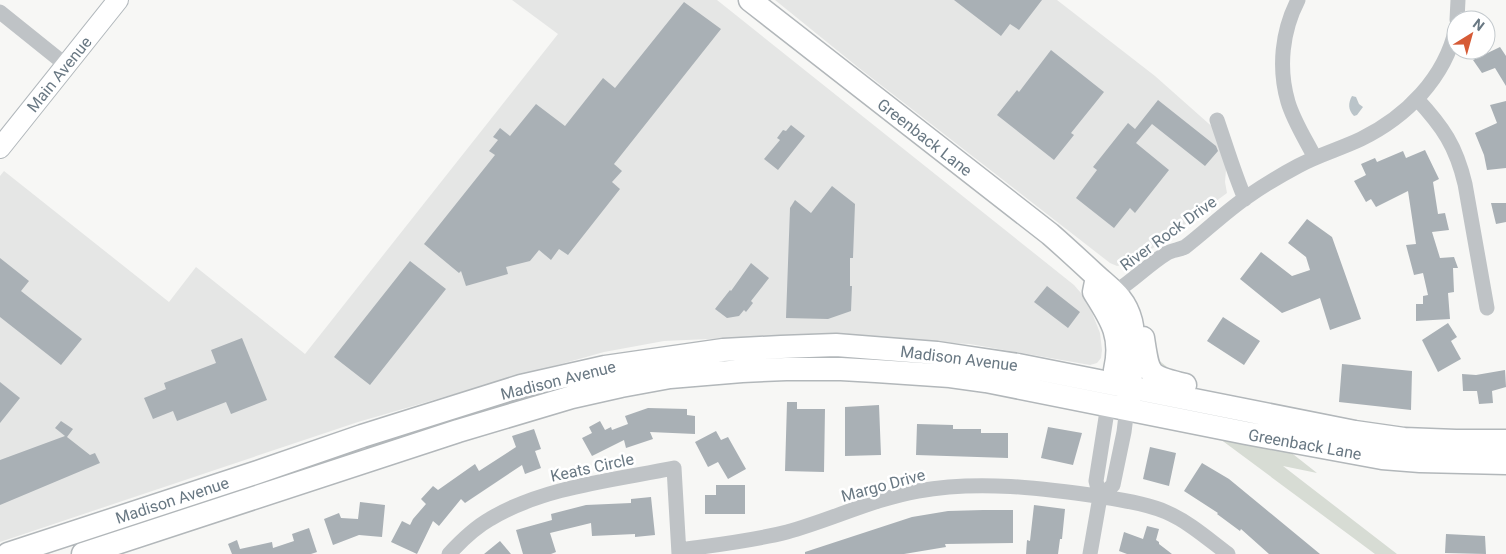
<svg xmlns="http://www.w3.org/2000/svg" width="1506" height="554" font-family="Roboto,sans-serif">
<rect width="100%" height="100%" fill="#f7f7f5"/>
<path fill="#e5e6e5" d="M512,0H717L1074,285L1087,300L1100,333L1102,350L1101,358L1097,363L1090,365L970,344L798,335L664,341L604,352L496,382L358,422L0,542V176L4,171L169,302L196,267L305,354L558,34Z
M775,0H1057L1155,76L1217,131L1227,158L1225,182L1227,193L1137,260L1128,264L1117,266L1110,263L859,68Z"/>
<path fill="#d7dcd4" d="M1126,334L1238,424L1260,428L1317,473L1283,466L1397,554H1375L1108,356Z"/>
<path fill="#bac4c9" d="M1352,96L1356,97L1359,104L1363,107L1357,115L1354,116C1348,110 1348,103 1352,96Z"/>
<path fill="#a9b0b5" d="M954,0H1042L1019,30L1010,24L1001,36Z
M684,2L721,29L614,164L622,171L612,182L620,189L568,255L559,249L551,260L539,250L530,261L506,267L508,274L466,286L461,271L459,273L424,244L495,155L489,151L498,140L493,137L500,128L510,136L536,104L565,126L603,78L615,88Z
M1500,47L1506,56V86L1495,68L1482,73L1473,60Z
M1051,50L1104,92L1071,133L1074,135L1054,160L997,115L1017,90L1019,92Z
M1158,100L1216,146L1218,151L1205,166L1152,124L1136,143L1169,170L1135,213L1130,208L1114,228L1076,198L1097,170L1093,167L1128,123L1135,129Z
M1506,101V168L1487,170L1484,155L1475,133L1497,123L1490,105Z
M791,125L805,136L778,170L764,159L780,140L777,138L783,130L786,131Z
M1425,150L1439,179L1433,182L1438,214L1445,213L1449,230L1432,232L1440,258L1454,257L1458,268H1453L1454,292L1448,293L1450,319L1416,321V304H1423V296L1428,295L1423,273L1414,275L1406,245L1416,244L1408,191L1376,207L1371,199L1366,202L1354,181L1366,175L1361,164L1375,158L1377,162L1403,151L1406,158Z
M832,186L855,204L853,258H850V286H852L851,311L828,319L786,318L790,208L795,200L811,213Z
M1491,203H1506V222L1496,224Z
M1307,219L1332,237L1361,319L1330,330L1320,298L1282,313L1240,279L1261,252L1292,276L1310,270L1306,257L1288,243Z
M0,258L29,281L21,291L82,339L61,365L0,317Z
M410,261L446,289L370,385L334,357Z
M751,263L769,278L751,301L753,303L746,312L744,310L739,316L727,318L715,309L730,290L731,291Z
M1047,286L1080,312L1068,328L1034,302Z
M1223,317L1260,341L1244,365L1207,341Z
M1448,323L1457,337L1451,341L1461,359L1438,372L1422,340Z
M242,338L267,400L231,414L226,402L177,421L173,411L153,419L144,398L166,389L164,383L216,363L211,350Z
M1342,364L1412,371L1411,410L1339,402Z
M1505,370L1506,387L1492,391L1493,403L1479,404L1477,391H1463L1462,374L1476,375Z
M0,382L20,398L0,423Z
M787,402H797V409H825L824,472L785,471Z
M879,405L881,455L845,456V407Z
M648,408L687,409V415L695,416V434L650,432L653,439L626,448L624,440L592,456L582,438L592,433L589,427L600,421L605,430L611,427L612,430L628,424L625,416Z
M61,421L73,429L67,437L90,455L95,453L100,463L0,505V460L65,436L55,428Z
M917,424L953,425V429H981V433H1008V458L916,455Z
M1048,427L1082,433L1073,465L1041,458Z
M534,429L541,449L535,451L541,468L525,474L522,465L465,503L461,499L439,526L433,521L417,554L391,542L402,521L410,525L413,519L426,504L421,499L433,486L438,490L475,464L479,471L516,447L512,436Z
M716,431L721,440L728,437L746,469L728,479L718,462L708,467L695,442Z
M1150,447L1176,453L1169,486L1143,479Z
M1202,463L1229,479L1320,554H1269L1241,529L1240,531L1217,514L1218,513L1184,491Z
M716,485H745V514H705V495H716Z
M651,497L655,535L635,537V534L592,536L591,523L550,533L556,552L551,554H523L516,530L552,520L551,514L586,505L631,503V499Z
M360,502L385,505L382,537L359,535L333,545L324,519L339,513L341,518L358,519Z
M1034,505L1065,509L1062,539H1060L1058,554H1026L1027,540L1030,541Z
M983,510H1013V543L945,544L946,547L904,554H805V552L912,517L948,511Z
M1147,526L1159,529L1156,540L1159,542V544L1172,554H1127L1119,551L1124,532L1143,539Z
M309,528L317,552L311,554H232L228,544L237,540L240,549L272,542L273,548L294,541L292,534Z
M1446,534L1485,536L1486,554L1445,553Z
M500,541L511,554H484Z"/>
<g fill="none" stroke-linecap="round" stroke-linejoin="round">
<g stroke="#b1b7bb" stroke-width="22">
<path id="secondary" d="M0,148L118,0"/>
</g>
<g stroke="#b2b7ba" stroke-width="25">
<path id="primary" d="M750,0L1050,234C1065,247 1079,260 1093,273C1110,289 1125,297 1131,321C1137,347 1130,376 1128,402
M1097,277L1094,292C1111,319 1123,336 1115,370
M1143,338C1149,376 1147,376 1185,385
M8,554L258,472L362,436L521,386L605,367L723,350L781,347L836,345L937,353L1018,365L1355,432L1404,439L1456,441H1506
M83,554L458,431L572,397L621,386L670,377L742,371L786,369H841L876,371L950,376L986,381L1246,433L1382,458L1420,461L1506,463"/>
</g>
<path stroke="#bfc3c6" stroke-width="15" d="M1298,0C1282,31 1278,68 1288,102C1294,122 1306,140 1315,158
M0,12L66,65
M1457,20L1458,0
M1417,99C1443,127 1456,146 1465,184L1487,308
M1217,120C1226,146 1234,173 1245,199
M1114,300L1115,292C1134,280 1149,264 1167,253C1172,250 1179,250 1185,247C1206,231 1225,212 1247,197C1263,186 1281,175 1298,166C1318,155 1340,149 1361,139C1406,117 1445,78 1456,28
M1100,497L1113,485L1124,432L1127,408
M679,550C715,545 752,541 787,532C831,520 873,499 918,491C979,480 1042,488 1103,497C1123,500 1148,504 1166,512C1189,522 1208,539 1228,554
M449,554C461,541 474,528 490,519C543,487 614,480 674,468L679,554
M1090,554L1100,497L1096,481L1108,405"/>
<use href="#secondary" stroke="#fff" stroke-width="20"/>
<use href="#primary" stroke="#fff" stroke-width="22"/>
</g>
<g text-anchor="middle" stroke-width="5" stroke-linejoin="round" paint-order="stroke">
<g font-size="16" fill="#697883" stroke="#fff">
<text transform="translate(59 74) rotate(-51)" y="6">Main Avenue</text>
<text transform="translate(925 137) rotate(38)" y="6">Greenback Lane</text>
<text transform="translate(1168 233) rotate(-36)" y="6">River Rock Drive</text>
<text transform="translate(959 358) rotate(7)" y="6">Madison Avenue</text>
<text transform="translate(558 380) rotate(-14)" y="6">Madison Avenue</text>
<text transform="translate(1305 444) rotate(10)" y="6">Greenback Lane</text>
<text transform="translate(592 467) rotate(-12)" y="6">Keats Circle</text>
<text transform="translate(883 485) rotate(-15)" y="6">Margo Drive</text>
<text transform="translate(172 500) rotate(-18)" y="6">Madison Avenue</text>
</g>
</g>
<g transform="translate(1471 35) rotate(37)"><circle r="24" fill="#ffffff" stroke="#c3c9cd"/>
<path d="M0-4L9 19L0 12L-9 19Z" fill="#d65b36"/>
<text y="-8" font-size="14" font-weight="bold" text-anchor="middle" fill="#697883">N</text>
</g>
</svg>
